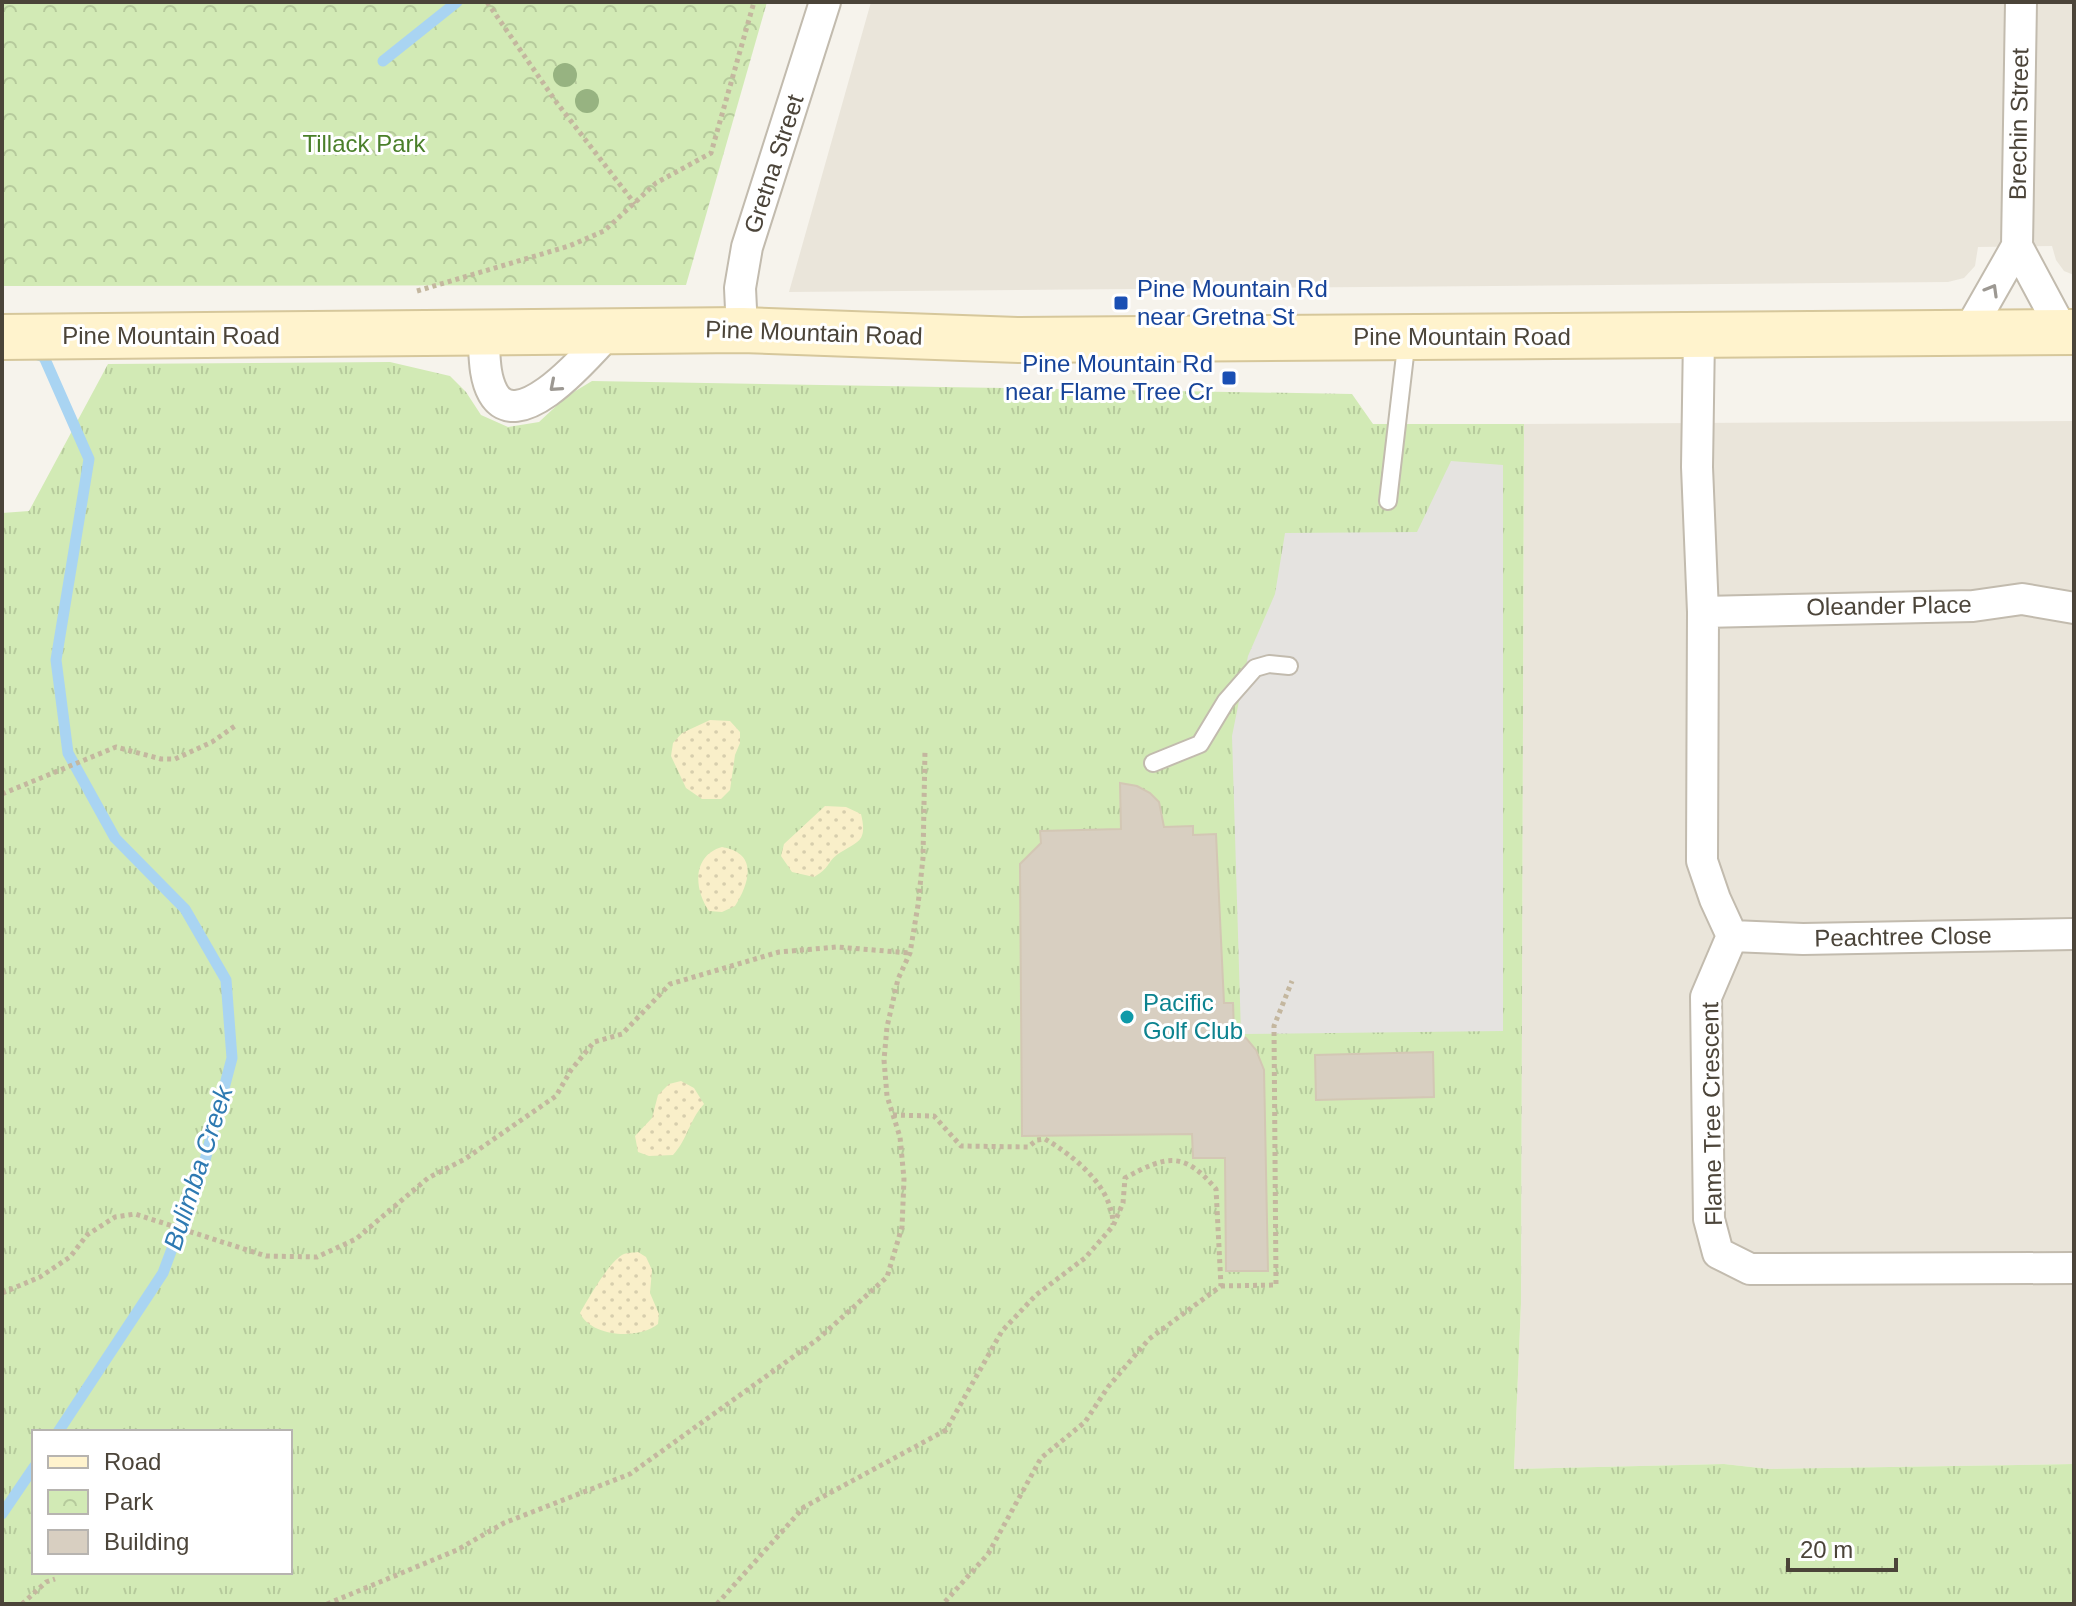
<svg xmlns="http://www.w3.org/2000/svg" width="2076" height="1606" font-family="Helvetica,sans-serif">
<defs>
<pattern id="grass-tufts" width="24" height="20" patternUnits="userSpaceOnUse" patternTransform="scale(2)"><rect width="24" height="20" fill="#d2eab5"/><path d="M3 7l-1-3M5 7V3M7 7l1-3M15 17l-1-3M17 17v-4M19 17l1-3" fill="none" stroke="#b6ca9c"/></pattern>
<pattern id="sand-dots" width="8" height="8" patternUnits="userSpaceOnUse" patternTransform="scale(2)"><rect width="8" height="8" fill="#f9efc9"/><path d="M2 2h.1M6 6h.1" fill="none" stroke="#d7cead" stroke-width="1.8" stroke-linecap="round"/></pattern>
<pattern id="park-crowns" width="20" height="18" patternUnits="userSpaceOnUse" patternTransform="scale(2)"><rect width="20" height="18" fill="#d2eab5"/><path d="M2 6a3 3 0 1 1 6 0M12 15a3 3 0 1 1 6 0" fill="none" stroke="#b6ca9c"/></pattern>
</defs>
<rect width="100%" height="100%" fill="#f6f3ec"/>
<path fill="#eae5da" d="M871,2H2074V275L2064,271L2056,260L2052,246L1978,247L1975,266L1964,278L1948,282L789,292Z
M2074,421V1464L1769,1469L1724,1464L1514,1469L1521,1304L1524,424Z"/>
<path fill="url(#grass-tufts)" fill-rule="evenodd" d="M390,362L450,376L466,392L481,415L508,427L539,422L567,396L592,381L1352,394L1373,424H1524L1521,1304L1514,1469L1724,1464L1769,1469L2074,1464V1604H2V513L29,511L108,364ZM34,1432H290V1572H34Z"/>
<path fill="url(#sand-dots)" d="M710,720L730,721L740,732V743L735,755L730,790L721,799H702L686,788L671,756L673,743L682,733Z
M825,806L846,807L861,814C868,843 857,841 838,854C827,862 830,868 814,877L792,872L781,856L784,844Z
M722,847C758,853 750,882 735,906L722,912L709,911C693,888 693,855 722,847Z
M681,1081L694,1088L704,1104C689,1120 688,1139 673,1155L649,1156L638,1152L635,1136L652,1118L658,1095L669,1084Z
M638,1252L646,1257L652,1270L650,1293L659,1314L658,1324C639,1340 591,1337 580,1313C588,1299 610,1260 624,1254C629,1252 633,1253 638,1252Z"/>
<path fill="url(#park-crowns)" d="M2,2H767L686,285L2,286Z"/>
<path fill="#e5e3e0" d="M1451,461L1503,465V1031L1241,1034L1232,736L1248,656L1275,594L1285,533L1417,532Z"/>
<g fill="none" stroke-linecap="round" stroke-linejoin="round">
<path stroke="#a9d4f2" stroke-width="11" d="M383,61L457,2
M33,353L44,357L89,459L56,660L68,753L115,838L185,909L226,980L232,1058L205,1160L163,1273L58,1432
M2,1514L34,1467"/>
</g>
<path fill="#d8cfc1" stroke="#d3c7b4" stroke-width="2" d="M1120,783L1137,786L1150,793L1159,802L1164,827L1193,826V835L1216,834L1224,1003H1233L1234,1031L1246,1038L1256,1050L1264,1070L1268,1271H1226L1225,1158H1193L1192,1134L1022,1136L1020,864L1041,843L1040,831L1121,829Z
M1433,1052L1434,1097L1316,1100L1315,1055Z"/>
<g fill="none" stroke-linecap="round" stroke-linejoin="round">
<g stroke="#c2bbae" stroke-width="20">
<path id="lane" d="M1388,501L1407,338
M1153,763L1200,744L1226,701L1255,668L1269,664L1289,666"/>
</g>
<g stroke="#c2bbae" stroke-width="34">
<path id="street" d="M2021,2L2017,246L2063,332
M742,330L740,288L747,247L825,2
M483,331C485,351 483,375 493,393C519,439 592,350 610,331
M1967,334L2017,246
M1699,336L1697,467L1703,612L1702,861L1715,899L1732,936L1706,997L1709,1219L1718,1253L1750,1269L2074,1268
M1703,612L1973,606L2022,599L2074,608
M1732,936L1803,939L2074,934"/>
</g>
<g stroke="#d6c79b" stroke-width="48">
<path id="secondary" d="M2,337L742,330L1019,340L2074,332"/>
</g>
<path stroke="#c4b79f" stroke-width="5" stroke-dasharray="4 4" stroke-linecap="butt" d="M487,2L557,103L635,204
M417,291L569,246L604,231L656,183L711,153L754,2
M2,794L116,747L161,759H175L212,742L235,726
M893,1115L934,1116L961,1146L1028,1147L1037,1140L1045,1139C1074,1156 1113,1187 1113,1225
M1221,1286L1276,1285L1274,1026L1292,981
M2,1293L40,1277L70,1257L87,1235L115,1217L135,1214L266,1256L317,1257L356,1239L428,1178L465,1159L556,1096L571,1070L594,1042L622,1034L670,984L779,952L837,947L910,953
M22,1604L46,1582L55,1579
M327,1604L457,1550L504,1523L630,1474L818,1339L887,1277L902,1227L904,1179L900,1137L887,1096L884,1060L887,1027L898,979L910,953L918,905L923,858L925,750
M717,1604L804,1507L946,1430L1002,1331L1036,1295L1085,1258L1113,1226L1123,1203L1125,1178C1166,1156 1183,1150 1216,1189L1221,1286L1149,1339L1108,1387L1085,1422L1041,1458L988,1554L943,1604"/>
<use href="#lane" stroke="#fff" stroke-width="16"/>
<use href="#street" stroke="#fff" stroke-width="30"/>
<use href="#secondary" stroke="#fff3cd" stroke-width="44"/>
</g>
<g fill="#97b381">
<circle cx="565" cy="75" r="12"/>
<circle cx="587" cy="101" r="12"/>
</g>
<defs><path id="oneway-chevron" d="M-2-3.5L2.5 0L-2 3.5" fill="none" stroke-width="1.6" stroke-linecap="round" stroke-linejoin="round" transform="scale(2)"/></defs>
<g stroke="#9c9892">
<use href="#oneway-chevron" transform="translate(1992 290) rotate(-60)"/>
<use href="#oneway-chevron" transform="translate(555 386) rotate(139)"/>
</g>
<g fill="#1a4fb4" stroke="#fff" stroke-width="3">
<rect x="1113" y="295" width="16" height="16" rx="4"/>
<rect x="1221" y="370" width="16" height="16" rx="4"/>
</g>
<circle fill="#0f9aa8" stroke="#fff" stroke-width="3" cx="1127" cy="1017" r="8"/>
<g text-anchor="middle" stroke-width="6" stroke-linejoin="round" paint-order="stroke">
<g font-size="24" fill="#4b4439" stroke="#fff">
<text transform="translate(2019 124) rotate(-89)" y="8">Brechin Street</text>
<text transform="translate(774 164) rotate(-72)" y="8">Gretna Street</text>
<text transform="translate(814 333) rotate(2)" y="8">Pine Mountain Road</text>
<text x="171" y="344">Pine Mountain Road</text>
<text x="1462" y="345">Pine Mountain Road</text>
<text transform="translate(1889 606) rotate(-1)" y="8">Oleander Place</text>
<text transform="translate(1903 937) rotate(-1)" y="8">Peachtree Close</text>
<text transform="translate(1712 1114) rotate(-91)" y="8">Flame Tree Crescent</text>
</g>
<g font-size="24" fill="#4a7f2a" stroke="#fff">
<text x="364" y="152">Tillack Park</text>
</g>
<g font-size="24" fill="#164399" stroke="#fff" text-anchor="start">
<text x="1137" y="297">Pine Mountain Rd<tspan x="1137" dy="28">near Gretna St</tspan></text>
<text x="1213" y="372" text-anchor="end">Pine Mountain Rd<tspan x="1213" dy="28">near Flame Tree Cr</tspan></text>
</g>
<g font-size="24" fill="#0d838f" stroke="#fff" text-anchor="start">
<text x="1143" y="1011">Pacific<tspan x="1143" dy="28">Golf Club</tspan></text>
</g>
<g font-size="26" font-style="italic" fill="#2e7ab2" stroke="#fff">
<text transform="translate(198 1168) rotate(-72)" y="9">Bulimba Creek</text>
</g>
</g>
<rect width="2076" height="1606" fill="none" stroke="#4b4439" stroke-width="8"/>
<rect x="32" y="1430" width="260" height="144" fill="#ffffff" stroke="#b7b4b0" stroke-width="2"/>
<rect x="48" y="1456" width="40" height="12" fill="#fff3cd" stroke="#b7b4b0" stroke-width="2"/>
<text x="104" y="1470" font-size="24" fill="#4b4439">Road</text>
<rect x="48" y="1490" width="40" height="24" fill="url(#park-crowns)" stroke="#b7b4b0" stroke-width="2"/>
<text x="104" y="1510" font-size="24" fill="#4b4439">Park</text>
<rect x="48" y="1530" width="40" height="24" fill="#d8cfc1" stroke="#b7b4b0" stroke-width="2"/>
<text x="104" y="1550" font-size="24" fill="#4b4439">Building</text>
<path d="M1788 1558v12h108v-12" fill="none" stroke="#4b4439" stroke-width="4"/>
<text x="1800" y="1558" font-size="24" fill="#4b4439" stroke="#ffffff" stroke-width="6" paint-order="stroke">20 m</text>
</svg>
